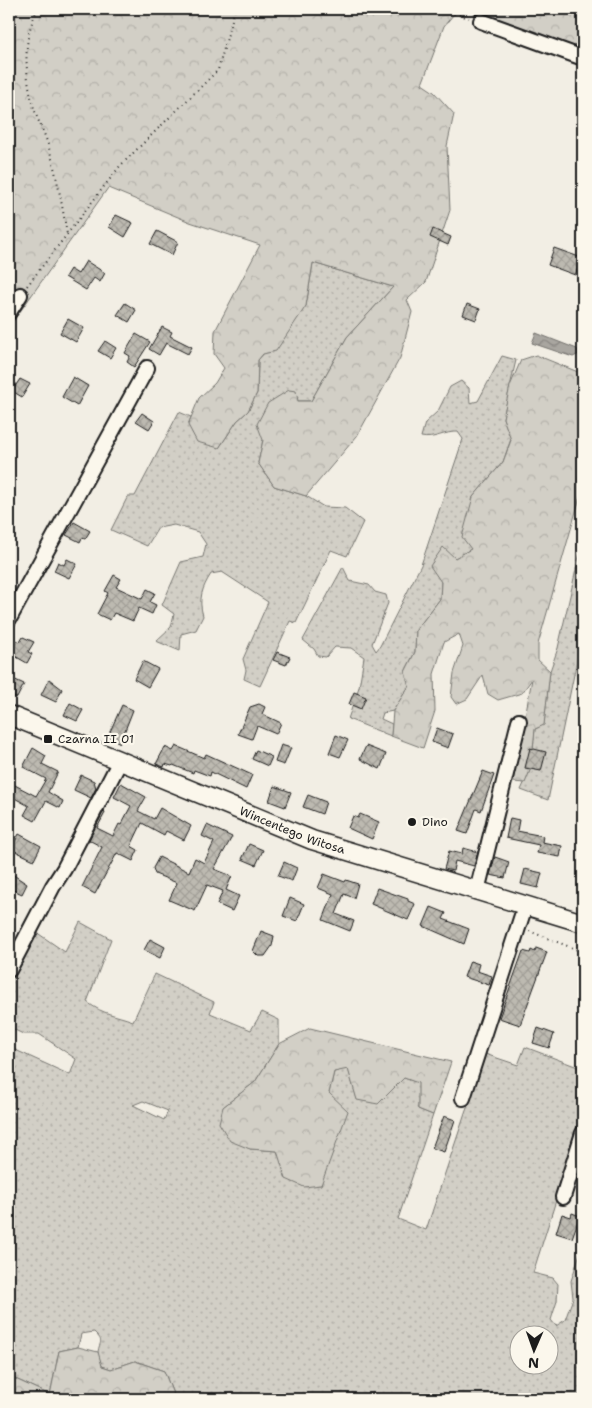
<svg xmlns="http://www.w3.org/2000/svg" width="592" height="1408" font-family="'Shantell Sans',sans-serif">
<defs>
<pattern id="grass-dots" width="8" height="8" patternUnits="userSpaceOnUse" patternTransform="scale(1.25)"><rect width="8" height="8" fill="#d2cfc6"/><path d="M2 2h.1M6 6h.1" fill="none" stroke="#b4b1aa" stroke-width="1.8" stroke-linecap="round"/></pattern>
<pattern id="forest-crowns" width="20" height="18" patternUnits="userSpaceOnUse" patternTransform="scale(1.25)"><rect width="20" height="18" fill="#d2cfc6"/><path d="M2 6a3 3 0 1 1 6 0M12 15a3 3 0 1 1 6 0" fill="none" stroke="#b4b1aa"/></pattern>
<pattern id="water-waves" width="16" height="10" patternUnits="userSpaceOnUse" patternTransform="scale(1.25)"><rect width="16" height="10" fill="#a9a6a0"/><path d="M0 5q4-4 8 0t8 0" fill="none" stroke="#898682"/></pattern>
<pattern id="building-cross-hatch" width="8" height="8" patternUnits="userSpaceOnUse" patternTransform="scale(1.25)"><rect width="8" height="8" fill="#bdbab1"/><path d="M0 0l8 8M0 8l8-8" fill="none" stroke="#a29f98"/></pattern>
</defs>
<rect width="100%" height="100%" fill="#f2eee4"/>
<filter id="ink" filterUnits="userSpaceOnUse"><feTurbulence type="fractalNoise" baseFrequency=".02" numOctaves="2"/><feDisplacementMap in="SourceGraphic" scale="10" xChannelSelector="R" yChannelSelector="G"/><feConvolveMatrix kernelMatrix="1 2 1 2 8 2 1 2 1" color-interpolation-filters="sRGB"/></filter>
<g filter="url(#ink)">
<path fill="url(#grass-dots)" stroke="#777671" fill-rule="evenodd" d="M313,263L393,287L347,337L311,401H298L263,440L258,463L274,486L306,496L324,507L345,508L363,522L347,556L331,550L296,623L290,621L260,686L244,679L246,670L243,659L268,602L222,572L211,574C202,588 198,599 203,616L196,630L181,634L180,651L156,641L171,627L174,614L162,605L181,562L203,557L206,544L198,532L174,525L158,528L147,546L111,530L128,496H135L179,412L191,417L188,425L219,448L237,421L248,411L257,393L258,360L306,306Z
M502,356L516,360L503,418L511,439L503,462L473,497L471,549L455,558L441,582L440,599L416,630L415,652L405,672L409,686L393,711L383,713L381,719L392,724L391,736L348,719L359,687L364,657L351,648L335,647L326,657L318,656L314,649L303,640L343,567L350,581L369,585L375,592L386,595L388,603L372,644L376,651L380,646L421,565L463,439L458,432C445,431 434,440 421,437L425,423L438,411L450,387L461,381L469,388L470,403L478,401Z
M583,539V631L548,800L521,790L531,768L535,729L544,724L550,671L558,648Z
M80,922L111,939L87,1002C104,1015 114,1014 133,1021L155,974L214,1002L210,1013L251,1030L262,1012L279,1020V1044L255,1082L223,1107L250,1149L278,1151L286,1179L329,1093L334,1072L348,1068L357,1099L404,1078L419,1083L418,1109L433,1115L398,1219L426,1230L485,1054L518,1065L525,1047L583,1069V1115L533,1273L553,1278L558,1284L557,1301L551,1320L556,1326L565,1320L573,1298L571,1281L583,1244V1399H175L164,1371L135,1361L111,1369L102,1366C101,1362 99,1358 98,1354C98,1342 106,1343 94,1332L81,1334L78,1347L59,1351L50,1395L9,1376V1047L70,1075L76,1059L39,1034H23L9,1027V984L36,932L65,952ZM143,1101L168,1111L164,1120L133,1105ZM520,1336H550V1366H520Z"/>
<path fill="url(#forest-crowns)" stroke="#777671" d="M9,9H458L444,26L422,84L434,92L454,114L447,146L450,210L426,282L407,300L412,312L400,358L357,436L306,496L274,486L258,463L263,440L257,424L268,403L289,390L296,391L298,401H311L347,337L393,287L313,263L306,306L276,351L263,354L258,360L257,393L248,411L237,421L219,448L197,442L188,425L199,398L215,383L224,368L214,354L215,331L260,245L190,222L108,188L9,327Z
M462,9H583V49Z
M536,355L583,374V487L538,644V660L550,671L544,725L535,729L531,768L525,783L513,782L532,679L522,693L498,700L488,694L483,675L467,699L456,704L451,697L454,673L463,646L459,634L444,642L434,674L435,711L423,748L391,736L393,711L409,686L405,672L415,652L416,630L440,599L441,582L430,566L443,547L455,558L471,549L462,537L473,497L503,462L511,440L503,418L510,386L521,360Z
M310,1028L451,1062L433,1115L418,1109V1083L404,1078L378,1104L357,1100L348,1069L334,1072L329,1093L348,1111L321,1185L304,1187L286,1179L277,1151L250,1149L230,1141L219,1123L223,1107L255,1082L279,1044Z
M78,1347L98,1352L102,1366L111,1369L135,1361L164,1371L175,1399H9V1376L50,1395L59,1351Z"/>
<path fill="url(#water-waves)" stroke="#716f6b" d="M536,333L577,349L579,354L573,357L532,343Z"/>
<path fill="url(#building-cross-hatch)" stroke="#1c1c1c" d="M116,215L133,223L125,237L109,227Z
M433,229L451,237L448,245L430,237Z
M157,231L178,242L172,255L150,244Z
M554,248L582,258L575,275L548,265Z
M86,261L105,273L100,282L94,278L86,290L65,277L70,269L78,274Z
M125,303L136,310L129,322L117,315Z
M467,304L480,309L476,320L463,315Z
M68,319L84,328L76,342L60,333Z
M162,327L172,332L170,336L192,347L188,354L166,343L159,355L149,349Z
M136,334L150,342L134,367L127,362L130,356L125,353Z
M105,341L116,348L110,358L98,351Z
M73,377L88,386L77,406L62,397Z
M20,379L30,384L22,397L12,391Z
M142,413L154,421L149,429L136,421Z
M74,522L90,531L85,539L82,538L80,542L66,535Z
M67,559L77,564L69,578L54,571L58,562L64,565Z
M114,575L121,579L116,587L142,599L147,589L155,593L150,602L156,605L152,614L139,608L133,621L114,613L110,620L97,614L108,593L105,591Z
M23,637L34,642L28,652L32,654L27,663L13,655L15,652L11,650L17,640L20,642Z
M277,652L290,657L286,665L273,660Z
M143,661L158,669L148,687L134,679Z
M9,677L24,684L17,698L9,695Z
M49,679L62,689L56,702L41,695Z
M354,692L366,697L361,709L349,704Z
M70,703L83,710L77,721L64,715Z
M259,704L265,707L262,714L281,723L276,734L257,726L252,739L238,734L250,707Z
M122,705L133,710L120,743L108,736Z
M437,728L453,734L448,748L432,742Z
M336,735L348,740L340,757L329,753Z
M281,745L291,748L284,765L275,762Z
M176,746L204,758L206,754L252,775L246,789L211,772L210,776L194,770L193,773L173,765L172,766L165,764L164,767L156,764L165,747L173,751Z
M366,746L386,754L380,769L360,759Z
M33,748L46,756L42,764L58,772L48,792L63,801L60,808L46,801L35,821L24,815L29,806L9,795V782L36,796L46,779L23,767Z
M530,748L546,752L541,771L525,768Z
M256,750L272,757L268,766L252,759Z
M483,771L494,775L481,811L476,809L467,834L458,831Z
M81,775L94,781L96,788L91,798L74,790Z
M121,783L146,797L138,811L154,819L160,808L191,826L184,840L166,831L164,835L142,823L131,846L138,850L133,861L117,853L95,894L82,887L102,847L89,840L104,810L105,813L97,828L113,836L119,824L121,825L131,806L114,797Z
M274,786L291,792L285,807L269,801Z
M308,795L326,802L322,814L303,807Z
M360,814L379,822L372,839L348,828L353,816L358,818Z
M510,818L519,820L517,831L543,836L542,842L562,846L560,857L537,853L539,845L506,838Z
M207,825L232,837L214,869L232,876L226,890L239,896L232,911L217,904L223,891L207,885L195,911L169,900L177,883L155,874L153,868L159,857L189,872L195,858L204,863L214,842L202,836Z
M19,834L41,846L34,860L11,849Z
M249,844L263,850L256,865L242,859Z
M463,848L478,852L474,866L455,861L453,871L444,869L449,851L462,854Z
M495,857L509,862L505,878L490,875Z
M284,862L297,868L292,881L278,876Z
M525,869L542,873L538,888L521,884Z
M9,872L27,884L22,894L9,888Z
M324,874L345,882L346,880L358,884L354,898L344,894L336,914L354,921L350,931L323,920L333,894L318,888Z
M377,888L408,899V901L415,904L408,920L371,904Z
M290,898L304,904L297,921L283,916Z
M431,907L446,913L443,919L469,929L464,944L423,926Z
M261,931L274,936L272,946L265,956H258L253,951Z
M150,939L165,947L160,958L144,950Z
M536,948L547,952L520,1025L499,1018L523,951L530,953L531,950L535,952Z
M470,961L479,964L477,971L492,976L489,985L464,977Z
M538,1028L554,1034L549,1048L533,1043Z
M444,1116L455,1120L444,1152L432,1148Z
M572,1213L580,1216L572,1238L556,1233L562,1214L571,1217Z"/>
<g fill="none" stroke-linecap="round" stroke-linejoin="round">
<g stroke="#1c1c1c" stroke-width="18">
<path id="minor" d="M481,21L583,58
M9,312L20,295
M9,619L147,368
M477,891L519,721
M9,970L53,886L64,869L120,761
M463,1098L525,906
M563,1197L583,1133"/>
</g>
<g stroke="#1c1c1c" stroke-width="21">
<g id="major">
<path id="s1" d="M9,715L312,840L583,923"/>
</g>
</g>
<path stroke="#1c1c1c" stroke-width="2" stroke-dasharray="1 4" stroke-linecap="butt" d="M38,9C22,38 25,73 33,105C37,120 45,133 49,148C57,176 62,205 67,234
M440,9L469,18
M27,286L120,166L218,70L235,9
M529,931L583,952"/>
<use href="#minor" stroke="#fbf7ec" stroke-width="14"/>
<use href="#major" stroke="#fbf7ec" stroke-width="18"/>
</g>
</g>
<g fill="#1c1c1c" stroke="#fbf7ec" stroke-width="2">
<rect x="43" y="734" width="10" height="10" rx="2.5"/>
<circle cx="412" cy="822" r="5"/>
</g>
<g text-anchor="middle" stroke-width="4.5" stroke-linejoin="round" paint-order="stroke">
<g font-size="12" fill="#1c1c1c" stroke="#fbf7ec" text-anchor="start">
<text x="58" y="743">Czarna II 01</text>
<text x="422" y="826">Dino</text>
</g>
<g font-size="12" fill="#1c1c1c" stroke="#fbf7ec">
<text dy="4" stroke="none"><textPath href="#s1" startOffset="306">Wincentego Witosa</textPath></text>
</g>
</g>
<rect width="592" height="1408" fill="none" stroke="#fbf7ec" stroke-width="30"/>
<rect x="15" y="15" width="562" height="1378" fill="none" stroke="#1c1c1c" stroke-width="2" filter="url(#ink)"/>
<g transform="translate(534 1350) rotate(182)"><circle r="24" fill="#fbf7ec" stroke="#a29f99"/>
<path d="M0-4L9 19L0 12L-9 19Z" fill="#1c1c1c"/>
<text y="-8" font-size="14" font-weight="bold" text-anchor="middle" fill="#1c1c1c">N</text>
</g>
</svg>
